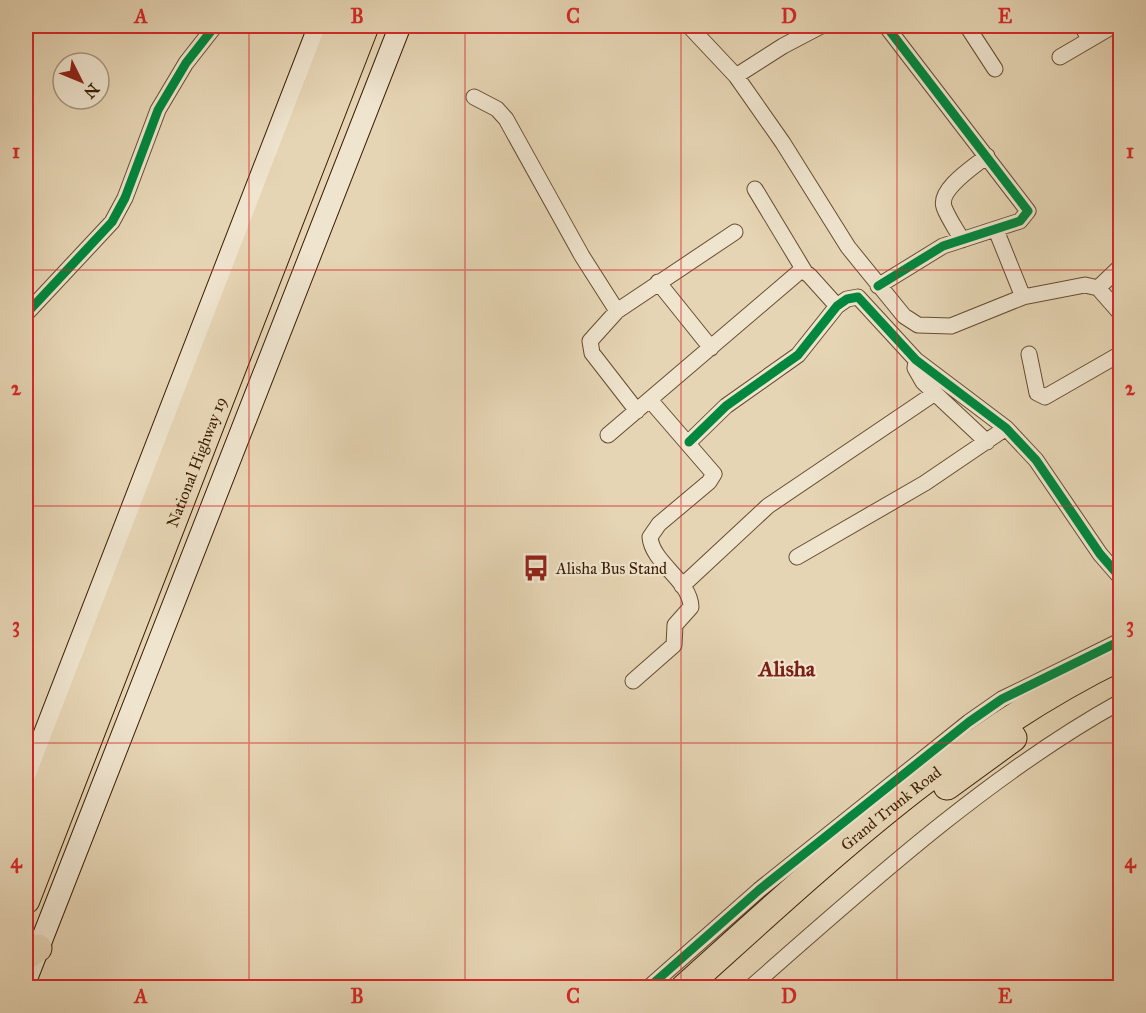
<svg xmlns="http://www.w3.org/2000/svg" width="1146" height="1013" font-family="'IM FELL Great Primer',serif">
<rect width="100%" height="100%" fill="#e6d5b4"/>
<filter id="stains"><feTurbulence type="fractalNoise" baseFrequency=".00333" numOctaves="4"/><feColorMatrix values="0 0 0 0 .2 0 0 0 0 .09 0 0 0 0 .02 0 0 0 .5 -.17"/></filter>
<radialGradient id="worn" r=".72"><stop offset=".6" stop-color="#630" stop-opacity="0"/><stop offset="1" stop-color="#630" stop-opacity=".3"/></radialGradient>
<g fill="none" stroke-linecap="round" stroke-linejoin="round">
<g stroke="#664c30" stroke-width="17">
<path id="street" d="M689,26L736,76L783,143L848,247L904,316L918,325L951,326L1023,297L1085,285L1098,288L1120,313
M967,26L995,69
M1082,26L1089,39
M1060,57L1113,26
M736,76L783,46L821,26
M474,97L497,109L506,119L582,256L617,311
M755,189L805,272
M996,230L1023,297
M962,240C956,229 948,218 944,207C938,189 975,166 987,156
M658,282L711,348
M878,286L943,246L1020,221L1028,211L886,26
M1098,288L1120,267
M26,314L112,222L125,198L158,110L186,63L215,26
M1029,354L1037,393L1045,397L1120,354
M916,360L915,368L923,382L987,442
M637,411L592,353L590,341L617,311L735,232
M608,435L799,272H805L810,276L837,306
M689,442L726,406L798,355L837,306L847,299L858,297L916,360L1006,428L1036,460L1100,554L1120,577
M797,557L925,483L1006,428
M682,586L768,506L935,393
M633,681L674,645L675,625L691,607C690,580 652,563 650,537L659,524L709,482L714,474L650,400
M648,988L759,890L969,722L1002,699L1120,641
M750,988C864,888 988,775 1120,702"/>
</g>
<g stroke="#3b1e04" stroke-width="23">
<path id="secondary" d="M26,781L319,26
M26,980L400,26"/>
</g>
<g stroke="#3b1e04" stroke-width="29">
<g id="highway">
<path d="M947,786L1013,738"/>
<path d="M26,838L340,26"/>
<path id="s1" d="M26,900L365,26"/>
<path d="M26,956L38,948"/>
<path id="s2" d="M684,988C820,866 955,737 1120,657"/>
</g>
</g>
<use href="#street" stroke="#efe4ce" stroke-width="15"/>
<use href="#secondary" stroke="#efe4ce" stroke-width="21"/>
<use href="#highway" stroke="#e6d5b4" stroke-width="27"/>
<g stroke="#efe4ce" stroke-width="13">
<path id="cycleway" d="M878,286L943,246L1020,221L1028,211L886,26
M26,314L112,222L125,198L158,110L186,63L215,26
M689,442L726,406L798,355L837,306L847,299L858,297L916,360L1006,428L1036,460L1100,554L1120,577
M648,988L759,890L969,722L1002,699L1120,641"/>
</g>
<use href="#cycleway" stroke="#00873e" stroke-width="9"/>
</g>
<path fill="none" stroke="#d62828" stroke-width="1.5" stroke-opacity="0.55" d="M249,26V988M465,26V988M681,26V988M897,26V988M26,270H1120M26,506H1120M26,743H1120"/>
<defs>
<g id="bus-bare" transform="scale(2.07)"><path d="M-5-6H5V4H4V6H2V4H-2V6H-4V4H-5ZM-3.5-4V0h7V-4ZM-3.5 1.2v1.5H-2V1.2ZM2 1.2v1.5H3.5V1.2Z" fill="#8f2418" stroke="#efe4ce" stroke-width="2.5" paint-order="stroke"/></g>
</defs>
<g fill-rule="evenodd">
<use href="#bus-bare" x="536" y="568"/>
</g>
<g text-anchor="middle" stroke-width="4.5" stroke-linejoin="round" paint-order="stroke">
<g font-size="16" fill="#3b1e04" stroke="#efe4ce">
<text dy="6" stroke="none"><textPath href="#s1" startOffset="470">National Highway 19</textPath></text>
<text dy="6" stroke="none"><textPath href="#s2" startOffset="274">Grand Trunk Road</textPath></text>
</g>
<g font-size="16" fill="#3b1e04" stroke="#efe4ce" text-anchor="start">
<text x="556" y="574">Alisha Bus Stand</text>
</g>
<g font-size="22" font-weight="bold" fill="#7a1f14" stroke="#efe4ce">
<text x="787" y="676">Alisha</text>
</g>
</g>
<rect width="1146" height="1013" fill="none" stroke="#e6d5b4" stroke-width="66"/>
<g transform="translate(81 81) rotate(133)"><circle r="28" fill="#efe4ce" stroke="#a7957d" stroke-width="1.5"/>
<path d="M0-4.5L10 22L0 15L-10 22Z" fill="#8f2418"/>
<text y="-9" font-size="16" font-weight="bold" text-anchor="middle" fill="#3b1e04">N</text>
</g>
<rect x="33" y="33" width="1080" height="947" fill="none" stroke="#d62828" stroke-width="2"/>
<g font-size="20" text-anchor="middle" font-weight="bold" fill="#d62828">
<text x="141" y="23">A</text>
<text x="357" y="23">B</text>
<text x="573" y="23">C</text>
<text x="789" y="23">D</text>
<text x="1005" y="23">E</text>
<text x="16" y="158">1</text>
<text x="1130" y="158">1</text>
<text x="16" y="395">2</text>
<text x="1130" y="395">2</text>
<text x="16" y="632">3</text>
<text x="1130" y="632">3</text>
<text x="16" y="868">4</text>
<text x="1130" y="868">4</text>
<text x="141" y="1003">A</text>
<text x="357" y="1003">B</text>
<text x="573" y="1003">C</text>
<text x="789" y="1003">D</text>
<text x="1005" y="1003">E</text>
</g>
<rect width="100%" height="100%" filter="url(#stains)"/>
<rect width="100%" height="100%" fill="url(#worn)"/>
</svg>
